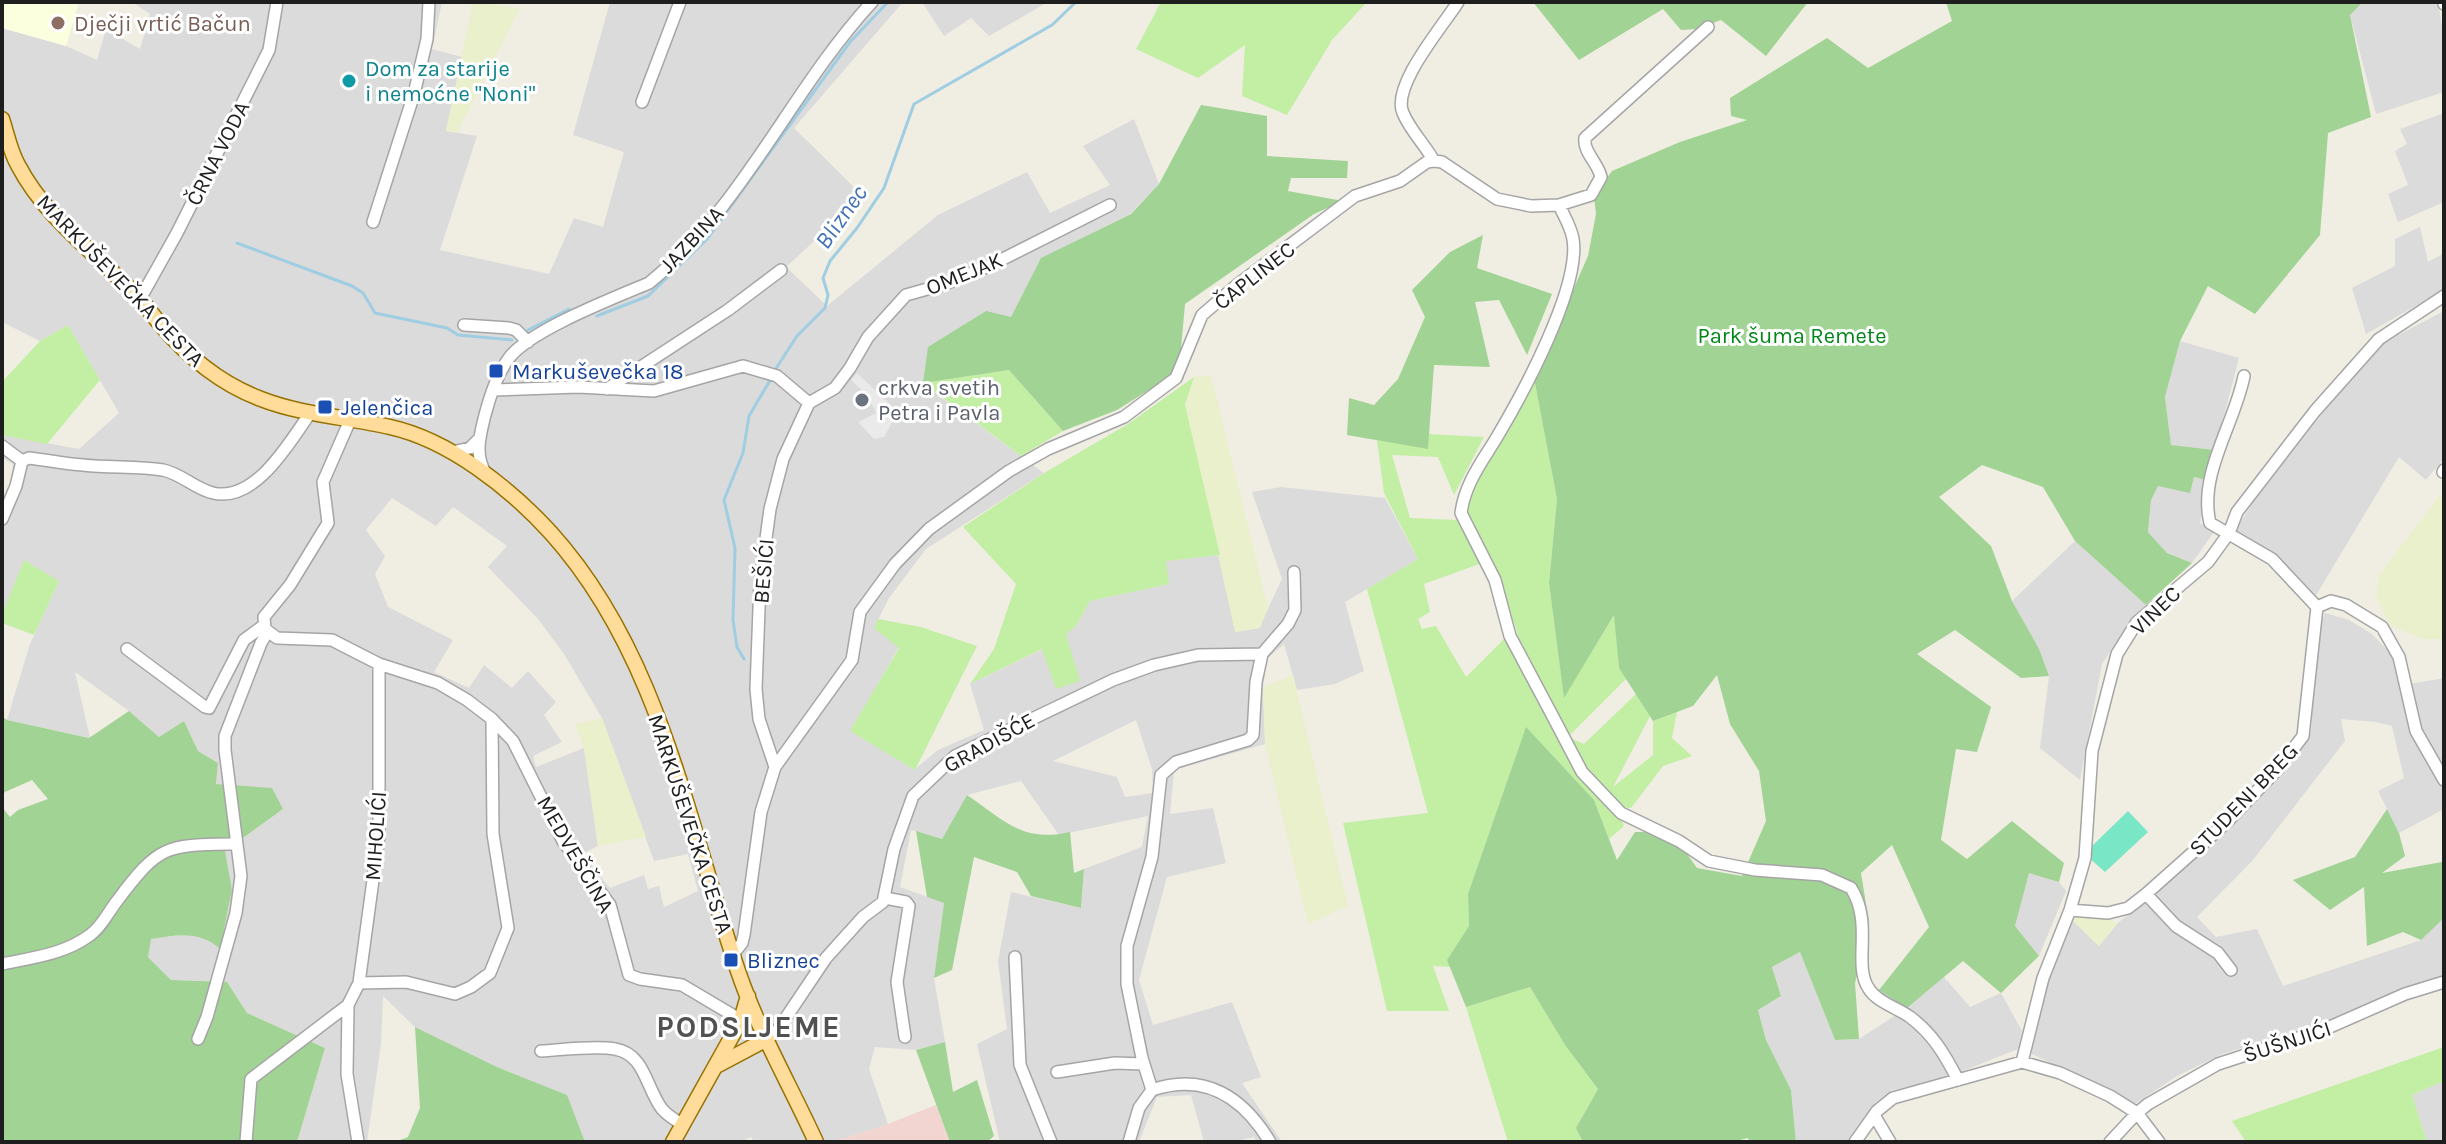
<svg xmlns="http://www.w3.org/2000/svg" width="2446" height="1144" font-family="Karla,sans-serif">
<rect width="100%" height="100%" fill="#f0ede3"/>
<path fill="#dcdbdb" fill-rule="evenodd" d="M132,2H442L432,49L462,57L446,131L477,136L440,250L549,274L574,218L603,227L624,152L573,135L610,2H903L794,128L855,188L835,222L786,267L827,306L938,215L1027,172L1050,213L1110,185L1083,146L1134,119L1159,184L1130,214L1042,258L1011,317L923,384L1044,473L926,549L889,598L874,628L899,647L851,731L915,769L938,750L984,730L970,684L1043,649L1065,634L1076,626L1090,601L1169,584L1165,561L1220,555L1235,632L1259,628L1282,579L1252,492L1281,487L1385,498L1418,559L1345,602L1364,671L1335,684L1297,690L1284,644L1267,659L1263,687L1265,744L1174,770L1170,814L1213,808L1226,863L1167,877L1139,980L1153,1025L1232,1002L1261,1077L1242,1083L1282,1142H1257L1254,1137L1231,1142H1204L1191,1095L1157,1097L1139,1142H1000L977,1044L1007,1029L998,961L1011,892L1081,908L1084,869L1142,847L1148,816L1059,835L1021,781L967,795L942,839L911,830L900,887L944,903L934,978L945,1042L916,1050L875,1047L869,1069L888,1124L833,1142H754L751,1137L741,1142H585L566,1095L497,1067L415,1027L383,996L381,1044L367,1142H297L325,1048L247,1013L227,982L171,980L148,957L150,939L187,934L208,938L220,948L232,890L224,851L282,810L272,789L216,784L218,763L198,751L184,721L159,737L129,711L75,672L90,738L7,720L30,644L59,581L2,615V506L12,488L13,464L2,458V435L79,449L119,413L68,325L40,341L2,322V28L66,46L97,60L106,29L140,49L150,14ZM392,498L436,526L453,507L507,546L488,567L538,619L564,654L602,718L654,861L688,854L698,891L664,907L659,886L648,889L644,875L610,888L582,854L598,846L584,748L536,767L533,756L562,742L544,715L556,702L528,671L512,688L484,665L469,688L434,672L453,640L388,607L375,574L385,556L366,530ZM1136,720L1152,769L1153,793L1125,797L1117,777L1053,761Z
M922,2H1048L989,36L971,18L944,36Z
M2363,2H2438L2444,39V92L2376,114L2350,15Z
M2444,113V202L2398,222L2388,194L2408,185L2395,151L2407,144L2400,129Z
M2420,227L2428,262L2444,253V290L2366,334L2352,288L2395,266V239Z
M2444,311V458L2426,480L2399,457L2315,597L2265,550L2235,531L2257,496L2350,379L2383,343Z
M2180,341L2239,358L2215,450L2171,445L2165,397Z
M2194,477L2206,480L2200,523L2214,532L2192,563L2167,553L2148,532L2151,500L2158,486L2190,492Z
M2075,541L2146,605L2128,624L2102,664L2080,780L2040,748L2049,676L2012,601Z
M2325,613L2349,620L2372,634L2391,654L2403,698L2427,758L2444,787V809L2399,833L2378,791L2404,778L2392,726L2376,722L2341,719L2345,741L2253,860L2197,917L2216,937L2257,929L2283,986L2421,940L2444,918V976L2406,989L2335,1020L2222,1054L2177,1076L2135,1104L2032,1054L2029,1040L2046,977L2071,919L2099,946L2117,924L2241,817L2299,752L2311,732L2317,634Z
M2444,678V773L2425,738L2410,684Z
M2029,872L2059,882L2066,891L2039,956L2015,926Z
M1800,952L1835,1040L1859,1039L1899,1013L1918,1027L1952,1075L1932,1082L1892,1090L1876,1102L1849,1142H1796L1791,1090L1766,1040L1758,1010L1781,996L1772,967Z
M1944,977L1970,1007L2001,993L2022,1031L2018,1049L1960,1072L1934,1030L1907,1008Z
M2444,1081V1142H2427L2412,1095Z"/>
<path fill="#f2d5d0" d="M936,1105L950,1142H833L888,1124Z"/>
<path fill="#fcffdd" d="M2,2H79L66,46L2,28Z"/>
<path fill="#ebf0cc" d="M473,2L520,8L457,133L446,131Z
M1211,375L1268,608L1260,628L1235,632L1185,405L1194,377Z
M2444,490V639H2423L2390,625L2376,595L2379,575Z
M1293,675L1348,906L1308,924L1265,744L1263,687Z
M602,718L646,837L598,846L584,748L575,724Z
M2082,916L2108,919L2117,924L2099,946L2071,919Z"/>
<path fill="#c2efa4" d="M1161,2H1365L1366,3L1332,40L1287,115L1242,96L1245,45L1198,78L1136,49Z
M68,325L100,380L47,444L2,435V382L40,341Z
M1009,370L1063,431L1021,456L923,383Z
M1194,377L1185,405L1220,555L1166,561L1169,584L1090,601L1076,626L1066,634L1080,681L1056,689L1042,649L970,684L994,649L1016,584L963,527L1044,473L1128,424Z
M1534,378L1557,499L1549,583L1564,697L1615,614L1619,668L1626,679L1568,737L1584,744L1636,694L1650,716L1613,787L1653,755V721L1677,712L1672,738L1692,756L1663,766L1631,808L1616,807L1624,826L1609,839L1594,800L1526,728L1468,894L1469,926L1448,960L1450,967L1433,966L1449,1011H1387L1343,823L1428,813L1367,589L1418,559L1384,493L1377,440L1428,448L1429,434L1484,437L1454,495L1438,457L1392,455L1410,518L1458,520L1482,563L1424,584L1430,612L1418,619L1422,629L1436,626L1466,677L1506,637L1544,690L1520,642L1510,610L1464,515L1465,491L1510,428Z
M24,560L59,581L34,635L2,623V615Z
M878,619L921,627L977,646L915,770L850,731L899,648L874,628Z
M1530,987L1565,1045L1598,1089L1576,1128L1583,1142H1508L1466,1007Z
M2444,1047V1081L2412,1095L2427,1142H2246L2232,1121Z"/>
<path fill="#a1d394" d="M1533,2H1808L1766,56L1721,20L1697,29L1681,30L1663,9L1579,60Z
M1946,2H2363L2350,15L2371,117L2328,133L2320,235L2255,314L2208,286L2180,341L2165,397L2171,445L2215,450L2206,480L2194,477L2190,493L2158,486L2151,500L2148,532L2167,553L2192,563L2146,605L2075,541L2043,487L1982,465L1939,497L1991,546L2012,601L2039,649L2049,676L2021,678L1955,630L1917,654L1991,707L1977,752L1956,749L1941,840L1967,859L2012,821L2064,863L2059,882L2029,873L2015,926L2039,956L2001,993L1963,961L1907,1008L1879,990L1929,927L1892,845L1861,873L1869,922L1855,983L1859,1039L1835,1040L1800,952L1772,967L1781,996L1758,1010L1766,1040L1791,1090L1796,1142H1752L1747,1138L1734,1142H1583L1576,1128L1598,1089L1565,1045L1530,987L1466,1007L1447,960L1469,926L1468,894L1526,727L1594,800L1617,860L1635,832H1645L1682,847L1697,868L1742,876L1766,821L1759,771L1730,724L1717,675L1693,706L1653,721L1619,668L1614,615L1564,698L1549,583L1557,499L1534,378L1588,256L1596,214L1594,196L1612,171L1680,142L1747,120L1731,116L1730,98L1827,38L1868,68L1952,21Z
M1201,105L1267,116V156L1348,161L1347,178H1291L1288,191L1343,201L1314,214L1185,304L1179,371L1117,410L1063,431L1009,370L923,383L928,347L986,311L1011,317L1041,258L1131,214L1159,184Z
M1483,235L1477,268L1552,294L1527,355L1499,300L1475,302L1490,367L1434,365L1428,449L1347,435L1349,398L1374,405L1398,379L1425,317L1412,290L1450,252Z
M129,711L159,737L184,721L198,751L218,763L216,784L272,788L283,809L225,851L232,890L220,949C199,930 177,935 151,939L148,957L171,980L227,982L247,1013L325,1048L297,1142H2V807L10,817L18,810L48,799L32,780L5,792L2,795V716L7,720L89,738Z
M967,795C1004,820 1022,843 1070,832L1074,873L1084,869L1081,908L1031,896L1017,872L974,857L952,970L934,978L944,903L927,897L916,831L942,839Z
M2387,809L2399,833L2405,856L2382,873L2442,862L2444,918L2421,940L2403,932L2367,946L2364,887L2330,910L2293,880L2355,857Z
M415,1027L497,1067L567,1095L585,1142H395L408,1137L420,1108Z
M945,1042L953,1092L977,1080L994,1136L987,1142H950L916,1050Z"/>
<path fill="#79e6c5" d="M2128,811L2148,832L2105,872L2087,856L2088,850Z"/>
<path fill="#eaeaea" d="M857,373L898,412L884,437L874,439L858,422L876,413L868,396L851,380Z"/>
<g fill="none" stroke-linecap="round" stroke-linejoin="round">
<path stroke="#9fcde2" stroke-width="3" d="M237,243L352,286L363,293L375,313L447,328L458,335L512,340
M597,316L648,296L707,239L850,42L888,2
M528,330L569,309
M775,370L797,336L825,308L828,295L823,278L830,261L857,228L884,188L914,104L1052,25L1076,2
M744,659L737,647L733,620L735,548L724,500L743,453L749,416L772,377"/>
<g stroke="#a5a5a5" stroke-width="14">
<path id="minor" d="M2444,2V4
M642,102L680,2
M1434,161C1425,145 1410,130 1403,113C1391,86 1443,26 1458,2
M1559,205C1564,216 1571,227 1573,239C1581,287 1522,395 1497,437C1482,462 1465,483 1461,513L1495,580L1510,636L1551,713L1582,772L1621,813L1679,841L1709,861L1755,870L1822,875L1851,888C1874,924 1852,965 1869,989C1877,1002 1898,1008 1910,1017C1933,1034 1945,1055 1958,1080
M373,222L414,94L427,39L429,2
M140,299L177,233L269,50L277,2
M464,325L509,328L516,330L528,342
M2244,376C2235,423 2198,474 2210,523L2272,559L2317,607
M607,389L728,310L781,270
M493,390L578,387L654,391L743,366L777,376L809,403L783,459L770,509L760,582L756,689L759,719L775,767L761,812L744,935L742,943L733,954
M809,403L835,388L850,368L868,337L906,295L945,284L989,266L1110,205
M351,418L323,482L328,523L290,585L264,617L265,629L277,638L332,640L379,664L438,683L467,700L492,719L513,741L563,841L610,905L629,975L640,979L682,985L741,1020
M2,446L22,461
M452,452L470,448L479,439
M22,461L29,458C47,460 65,464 83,465C110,468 137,466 163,470C182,474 195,489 213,493C256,503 290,441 311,412
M2443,472L2444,470
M486,474C474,455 480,435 485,415C490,396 497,374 509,358C530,330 614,298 649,283C743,207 791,90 872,2
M2,519L16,486L22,461
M2317,607L2331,601L2346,605L2382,627L2399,657L2416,731L2444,780
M127,649L205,707L209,708L244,640L263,626
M775,767L852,660L860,612L895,564L929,529L1009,471L1048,449L1124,417L1176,378L1202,315L1237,285L1355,196L1400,181L1427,162L1434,161L1442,162L1497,199L1531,206L1559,205L1591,195L1601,177C1598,163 1583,152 1585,138L1708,27
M2146,894L2176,926L2218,953L2231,970
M885,898L906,902L909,906L897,982L905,1037
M2070,910L2108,913L2128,908L2146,894L2227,822L2278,769L2303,736L2317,607
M1015,957L1020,1065L1051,1142
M2,964C32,958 65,954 90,935C101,928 109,911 117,901C160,843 167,845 237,844
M359,983L406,982L455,994L471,987L490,973L508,928L493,834L492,719
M348,1005L347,1074L358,1142
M198,1039L207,1017L236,913L241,876L225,750V736L261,643L267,633
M767,1039L777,1031L826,958L863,917L883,902L894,849L913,796L955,756L1113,680L1154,665L1198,655L1262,654
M541,1051C561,1050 596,1045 615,1049C645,1054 646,1088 662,1109C668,1116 675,1120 682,1124
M2022,1062L2043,978L2070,910L2085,858L2092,751L2117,654L2137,622L2208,562L2229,533L2237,512L2315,411L2379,339L2444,296
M1057,1072L1115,1063L1143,1064
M1152,1090L1142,1058L1127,984V946L1152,857L1161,775L1176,762L1248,740L1253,735L1256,682L1262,654L1288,624L1295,610L1294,572
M1874,1115L1890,1142
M246,1142L251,1079L348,1005L359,983L379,836V664
M1129,1142L1139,1108L1152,1090C1205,1072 1243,1097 1270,1142
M1855,1142L1877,1111L1893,1098L2022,1062L2060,1073L2110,1096L2137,1113L2159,1142
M2110,1142L2137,1113L2148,1104L2218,1064L2323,1030L2405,994L2444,982"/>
</g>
<g stroke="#987200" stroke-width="17">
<path id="major" d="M2,119C7,134 10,151 18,165C46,219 98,255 139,298C147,306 153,316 161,325C188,357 221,384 261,399C302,415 347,417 390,427C449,440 510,488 551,533C660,654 687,821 738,971C758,1030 790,1085 816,1142
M718,1065L767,1039
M673,1142L741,1020L748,996"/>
</g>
<use href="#minor" stroke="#fff" stroke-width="11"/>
<use href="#major" stroke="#ffdc99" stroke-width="14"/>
</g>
<circle fill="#8d6e63" stroke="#fff" stroke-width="3" cx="58" cy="23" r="8"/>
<circle fill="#0f9aa8" stroke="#fff" stroke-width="3" cx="349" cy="81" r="8"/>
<g fill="#1a4fb4" stroke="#fff" stroke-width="3">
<rect x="488" y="363" width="16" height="16" rx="4"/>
<rect x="317" y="399" width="16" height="16" rx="4"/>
<rect x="723" y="952" width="16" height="16" rx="4"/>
</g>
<circle fill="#6b7280" stroke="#fff" stroke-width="3" cx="862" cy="400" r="8"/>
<g text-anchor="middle" stroke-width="6" stroke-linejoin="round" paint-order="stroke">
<g font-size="22" fill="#785e54" stroke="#fff" text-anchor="start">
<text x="74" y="31">Dječji vrtić Bačun</text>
</g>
<g font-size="22" fill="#0d838f" stroke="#fff" text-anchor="start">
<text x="365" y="76">Dom za starije<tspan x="365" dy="25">i nemoćne "Noni"</tspan></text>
</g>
<g font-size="22" fill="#1e1e1e" stroke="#fff">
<text transform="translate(217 153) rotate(-63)" y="8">ČRNA VODA</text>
<text transform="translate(691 239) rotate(-47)" y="8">JAZBINA</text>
<text transform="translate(964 273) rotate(-22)" y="8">OMEJAK</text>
<text transform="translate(1254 275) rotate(-38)" y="8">ČAPLINEC</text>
<text transform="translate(121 280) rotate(46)" y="8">MARKUŠEVEČKA CESTA</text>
<text transform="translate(763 571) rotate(-85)" y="8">BEŠIĆI</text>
<text transform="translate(2155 610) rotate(-44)" y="8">VINEC</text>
<text transform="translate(989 742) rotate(-29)" y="8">GRADIŠĆE</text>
<text transform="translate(2243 799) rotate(-46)" y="8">STUDENI BREG</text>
<text transform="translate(691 824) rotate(72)" y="8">MARKUŠEVEČKA CESTA</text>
<text transform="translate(375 836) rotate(-86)" y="8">MIHOLIĆI</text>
<text transform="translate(576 854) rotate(60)" y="8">MEDVEŠČINA</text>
<text transform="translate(2287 1041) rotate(-18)" y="8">ŠUŠNJIĆI</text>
</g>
<g font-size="22" fill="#028618" stroke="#fff">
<text x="1792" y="343">Park šuma Remete</text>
</g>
<g font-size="22" fill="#164399" stroke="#fff" text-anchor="start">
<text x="512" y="379">Markuševečka 18</text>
<text x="341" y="415">Jelenčica</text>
<text x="747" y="968">Bliznec</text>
</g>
<g font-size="22" fill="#5b616d" stroke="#fff" text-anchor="start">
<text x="878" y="395">crkva svetih<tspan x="878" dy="25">Petra i Pavla</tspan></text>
</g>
<g font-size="24" font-style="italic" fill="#4272b6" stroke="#fff">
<text transform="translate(841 217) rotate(-55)" y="8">Bliznec</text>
</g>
<g font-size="30" font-weight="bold" letter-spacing="2" fill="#515151" stroke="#fff">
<text x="749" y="1037">PODSLJEME</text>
</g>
</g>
<rect width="2446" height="1144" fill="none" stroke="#1e1e1e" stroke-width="8"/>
</svg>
